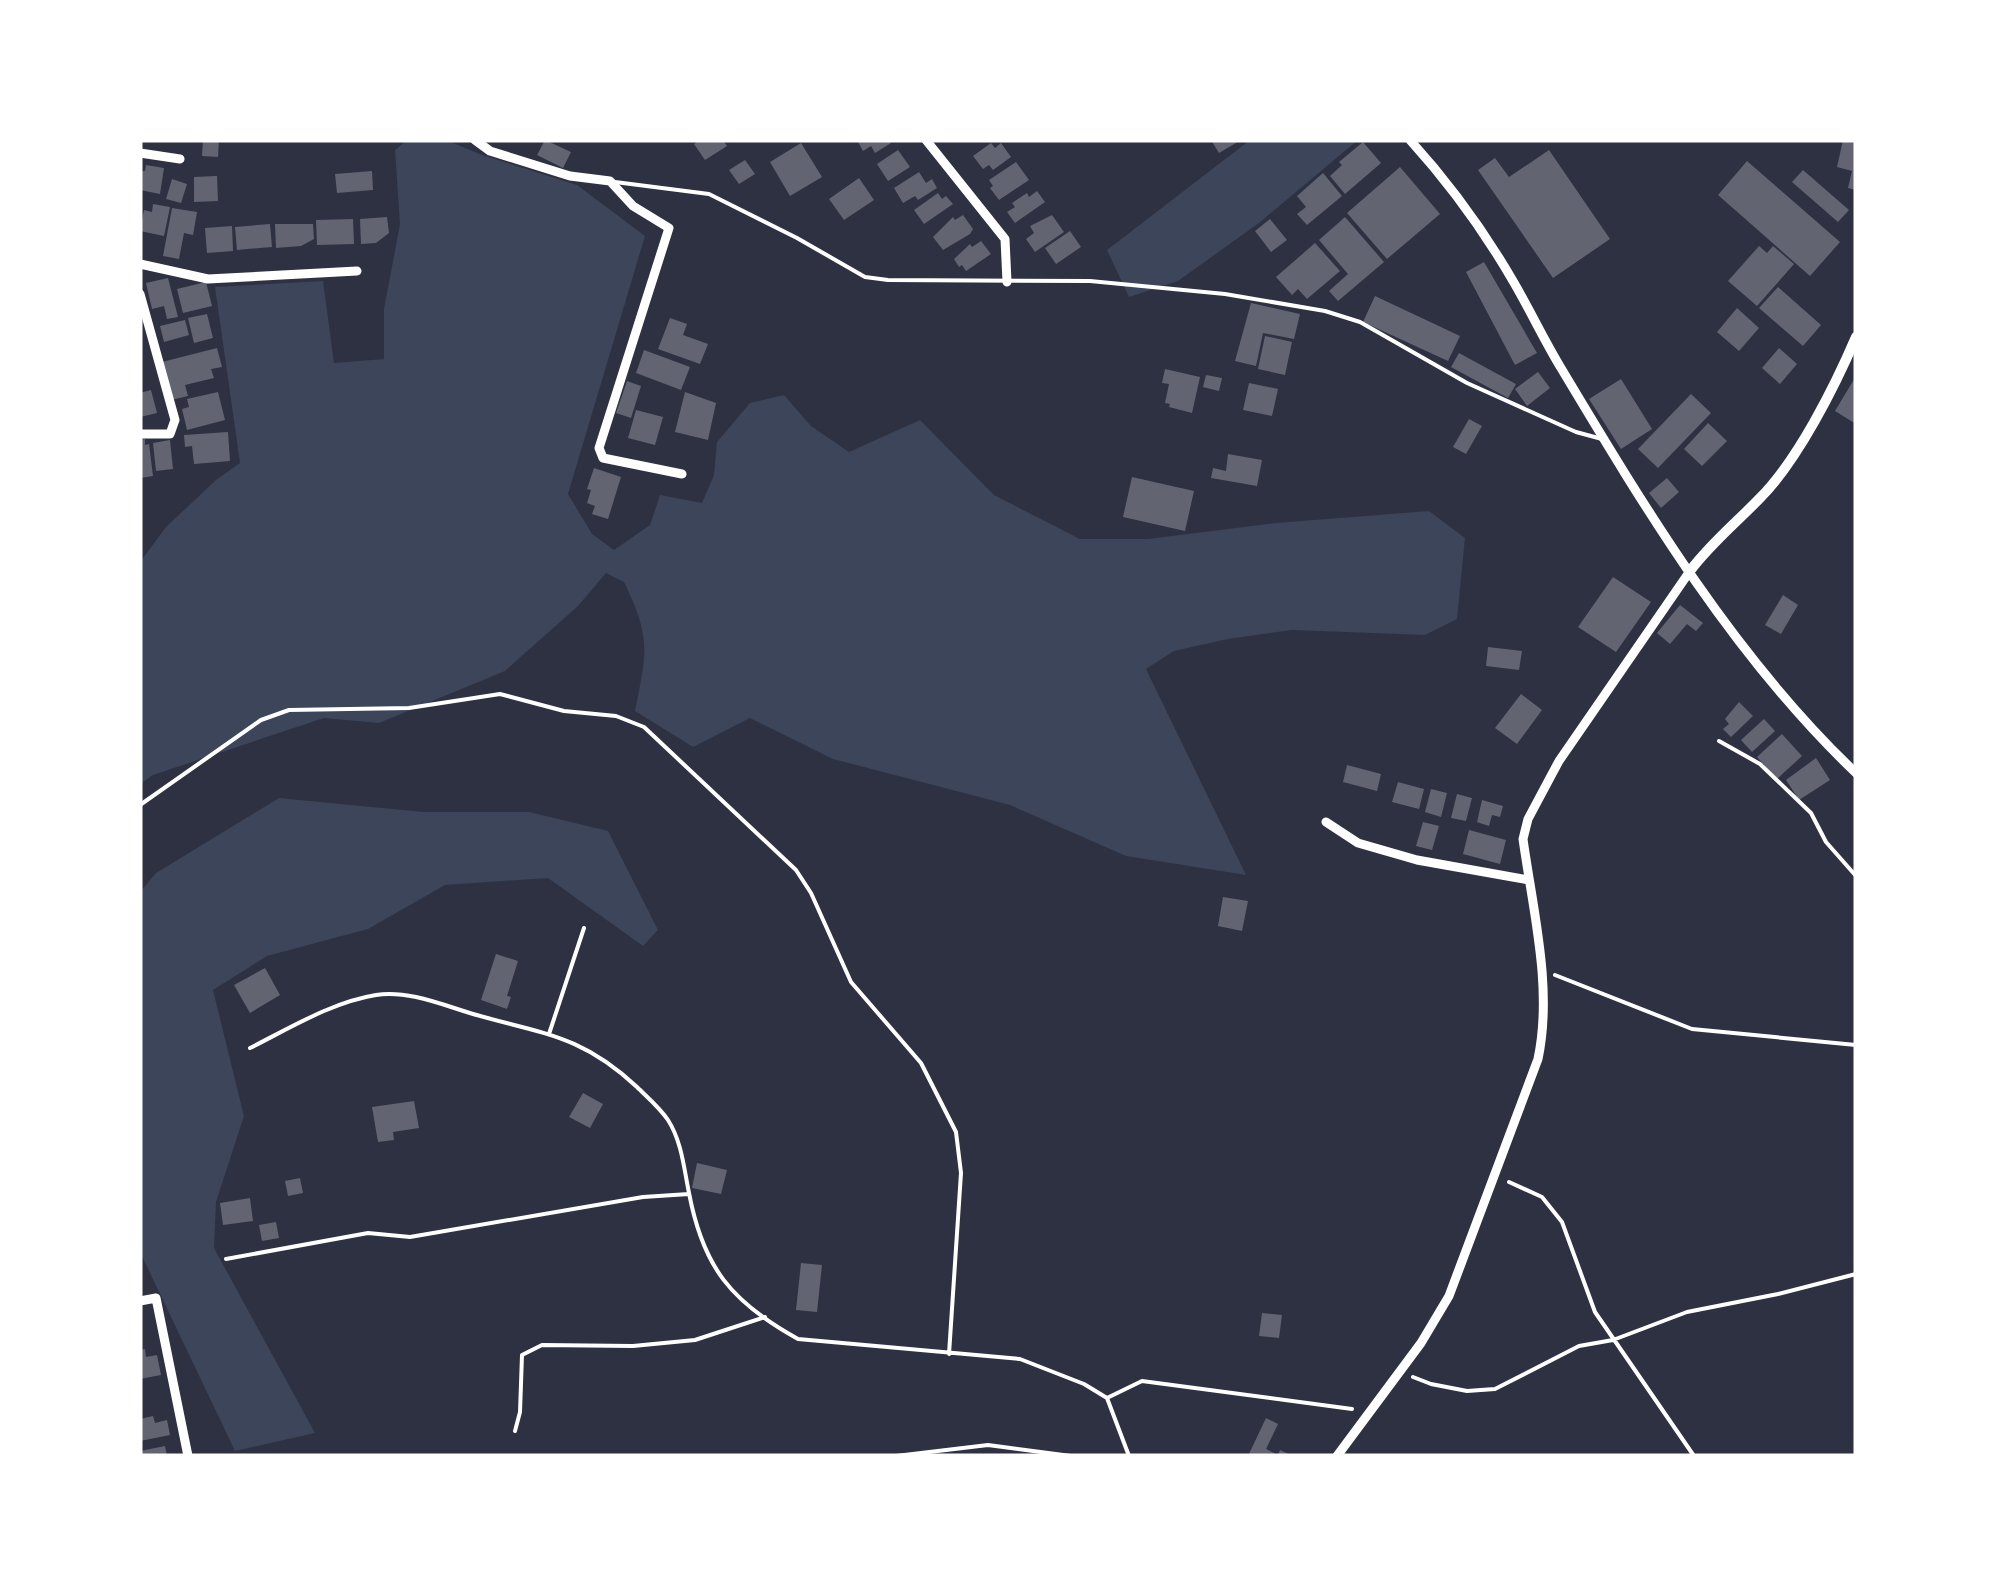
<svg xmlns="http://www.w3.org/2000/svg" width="1996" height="1596" font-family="'Fira Sans Condensed',sans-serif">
<rect width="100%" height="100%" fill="#2d3142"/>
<path fill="#3c4559" d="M407,140H446L482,155L577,185L645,236L568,494L592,534L614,550L650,525L660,495L702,503L714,475L717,442L750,403L784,395L811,426L849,452L920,420L994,495L1080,539H1148L1276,523L1429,511L1465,538L1457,619L1425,635L1292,630L1228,639L1174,651L1146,669L1246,875L1126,856L1010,805L833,759L750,718L693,747L635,711C647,651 651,638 624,582L606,573L578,606L505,671L379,723L324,718L153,775L140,784V562L166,527L216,480L240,463L215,287L323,281L334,363L384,359V309L400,224L395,150Z
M1250,140H1358L1259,223L1178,281L1129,297L1107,250Z
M279,798L423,812H529L608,831L658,930L643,946L548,878L445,885L368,929L267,956L213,990L244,1116L216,1202L214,1248L315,1433L235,1451L140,1252V892L156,873Z"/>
<path fill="#626471" d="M203,140H219L218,157L202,156Z
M545,140L571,152L563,168L537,155Z
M700,140H723L727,146L705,160L694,144Z
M857,140H889L891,143L875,153L871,146L863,151Z
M1211,140H1241L1219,153Z
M1843,140H1856V190L1848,188L1852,171L1837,167Z
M1363,142L1381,163L1345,194L1330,176L1342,165L1339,162Z
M801,143L822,177L790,196L770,162Z
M991,143L995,148L1001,143L1011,157L993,170L989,165L983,169L973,156Z
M898,150L910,167L888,181L877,164Z
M1549,150L1610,239L1553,278L1478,170L1495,158L1509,177Z
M745,160L755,174L739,184L729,170Z
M1747,161L1840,242L1810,276L1718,195Z
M1016,162L1029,180L999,200L990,188L993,186L989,180Z
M146,165L164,168L160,194L140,190V171H145Z
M1400,167L1440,214L1387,259L1347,213Z
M1803,170L1849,210L1838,222L1792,182Z
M372,171L373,190L337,193L335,174Z
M919,172L926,183L932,179L937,188L918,200L915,196L903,203L894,188Z
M1323,173L1342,196L1307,225L1297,214L1306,207L1297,196Z
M217,176L218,201L194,202V177Z
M859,178L874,200L844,220L829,199Z
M172,179L187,184L181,203L166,199Z
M1037,191L1045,202L1015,223L1007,212L1015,207L1012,203L1027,193L1029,197Z
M938,193L942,199L946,196L953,204L924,224L914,210Z
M153,204L170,207L164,236L140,231L144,210L152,212Z
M172,208L197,212L193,235L184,233L179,259L163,256Z
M963,215L973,229L970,234L943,250L933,237L953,217L955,220Z
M1052,215L1064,232L1035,252L1026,239L1034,233L1030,226Z
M387,217L389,233L376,243L361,244L360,219Z
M1345,217L1384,262L1338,301L1329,291L1348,274L1319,240Z
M353,219L354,244L317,245L316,220Z
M1270,219L1287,240L1271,252L1255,231Z
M270,224L272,247L237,250L235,227Z
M275,224H313L314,239L301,246L276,248Z
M232,226L233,251L207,253L205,228Z
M1070,231L1081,247L1056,264L1045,248Z
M981,241L991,254L966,271L962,265L959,267L954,259L970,244L972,247Z
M1315,243L1340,271L1307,299L1298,289L1292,295L1276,277Z
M1759,246L1767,253L1773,246L1794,264L1757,306L1728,281Z
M1484,262L1537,353L1515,365L1466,272Z
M168,278L178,317L167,319L164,306L152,309L146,283Z
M206,282L212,306L183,313L177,289Z
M1778,287L1821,325L1803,346L1759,308Z
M1375,296L1460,336L1448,361L1363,322Z
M1251,303L1300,314L1294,339L1263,333L1256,366L1235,361Z
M1737,308L1759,328L1739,351L1717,332Z
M207,314L213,338L194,343L188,318Z
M670,318L687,324L683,335L708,344L700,364L658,349Z
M185,320L189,335L164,342L160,326Z
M1265,336L1292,342L1285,375L1258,369Z
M217,348L222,367L211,369L214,378L185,385L188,396L171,400L162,362Z
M1779,348L1797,364L1780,384L1762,368Z
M644,350L690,367L681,390L636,373Z
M1459,353L1516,384L1508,398L1451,367Z
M1165,369L1200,377L1192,413L1169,407L1170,404L1165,403L1169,384L1162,383Z
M1538,372L1550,388L1527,406L1515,389Z
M1206,375L1222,378L1219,391L1203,387Z
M1856,376V424L1835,411Z
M1621,379L1652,429L1621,449L1589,399Z
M627,381L641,386L631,418L616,413Z
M1249,383L1278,389L1272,416L1243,410Z
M151,390L157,413L140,417V393Z
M218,392L225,420L187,430L182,409L189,407L187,399Z
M685,392L716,403L708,440L675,432Z
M1691,394L1711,413L1658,468L1638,449Z
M636,410L663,417L655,445L628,438Z
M1469,419L1482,426L1466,454L1453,447Z
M1708,423L1727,441L1702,466L1684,449Z
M228,432L230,461L194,464L192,446L185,447L184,435Z
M145,439V445L149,444L153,476L140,478V440Z
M170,440L173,469L156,471L153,443Z
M1228,454L1262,460L1257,486L1211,478L1213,468L1226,471Z
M594,468L621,477L608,519L592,514L595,506L587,503L591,490L587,489Z
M1132,477L1194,491L1185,531L1123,517Z
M1667,478L1679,492L1661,508L1649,493Z
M1613,577L1651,602L1616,652L1578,627Z
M1783,595L1798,605L1781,634L1765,625Z
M1680,605L1703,623L1696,631L1687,624L1670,644L1657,633Z
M1488,647L1522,651L1519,670L1486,666Z
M1521,694L1542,710L1517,744L1495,728Z
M1739,702L1753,716L1731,737L1723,729L1729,724L1725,719Z
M1764,719L1775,731L1752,752L1741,740Z
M1782,734L1802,756L1777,779L1757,757Z
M1816,758L1830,780L1799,800L1786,780Z
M1347,765L1381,774L1377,791L1343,782Z
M1398,782L1424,789L1419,809L1392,802Z
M1431,789L1447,793L1441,817L1425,812Z
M1457,794L1472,798L1466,821L1451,818Z
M1482,800L1503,806L1500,817L1492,815L1489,826L1477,822Z
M1423,822L1439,826L1432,850L1416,846Z
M1469,830L1506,840L1500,864L1463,854Z
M1223,897L1248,901L1242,931L1218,926Z
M496,954L518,961L507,996L511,997L507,1009L481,1000Z
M265,968L280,995L250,1013L234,985Z
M583,1093L603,1104L590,1128L569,1117Z
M414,1101L419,1128L393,1132L394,1140L378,1142L372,1107Z
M697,1163L727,1170L721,1194L692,1188Z
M300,1178L303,1193L288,1196L285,1181Z
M250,1198L253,1221L223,1225L220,1203Z
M276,1222L279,1238L262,1241L259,1225Z
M801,1263L822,1265L817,1312L796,1310Z
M1262,1313L1282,1315L1279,1338L1259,1336Z
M145,1349L146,1357L157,1355L161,1375L140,1379V1350Z
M153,1416L155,1423L167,1420L170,1435L140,1441V1419Z
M1266,1418L1278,1424L1266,1449L1278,1455L1280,1450L1293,1456H1248Z
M165,1446L167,1456H140V1451Z"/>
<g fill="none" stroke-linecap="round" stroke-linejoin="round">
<path stroke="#fff" stroke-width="4" d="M1719,741L1760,764L1811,813L1826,842L1856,876
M140,805L261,720L289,710L409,708L500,694L564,711L616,716L644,727L796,870L811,893L851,982L921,1063L956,1132L961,1173L949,1354
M1555,975L1692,1029L1856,1045
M549,1034L584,928
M250,1048C290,1028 332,1002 376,995C408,990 443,1005 473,1014C542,1034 580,1034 637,1087C647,1097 660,1108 668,1120C682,1142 684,1169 689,1193C703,1267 731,1302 798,1339L1020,1359L1084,1384L1107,1398L1129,1456
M1509,1182L1542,1197L1562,1222L1595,1312L1694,1456
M226,1259L368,1233L410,1237L643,1197L689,1194
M1413,1377L1431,1384L1467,1391L1495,1389L1579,1346L1613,1340L1687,1312L1778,1294L1856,1274
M1107,1398L1142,1381L1352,1409
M515,1431L520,1412L522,1355L542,1345L633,1346L695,1340L765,1317
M896,1456L988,1445L1071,1456"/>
<path stroke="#fff" stroke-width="4" d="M615,182L709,194L797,238L865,277L888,280L1090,281L1225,294L1325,311L1360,322L1467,383L1576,432L1602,439"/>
<path stroke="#fff" stroke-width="9" d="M475,140L490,151L570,176L610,181L633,206L669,228L599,448L603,458L682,474
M926,140L1005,239L1007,282
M1410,140C1449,183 1484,231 1513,281C1530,310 1544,340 1561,368C1646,510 1735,658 1856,773
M140,153L180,159
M140,264L208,279L357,271
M140,294L175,420L170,434H140
M1326,822L1358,843L1417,860L1529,880
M140,1301L156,1298L188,1456
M1337,1456L1421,1343L1449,1296L1538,1059C1553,988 1533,911 1523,839L1528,819L1559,761L1690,571"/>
<path stroke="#fff" stroke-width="10" d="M1690,571C1711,543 1736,523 1760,498C1798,460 1835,386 1856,337"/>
</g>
<rect width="1996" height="1596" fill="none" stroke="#ffffff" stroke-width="285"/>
</svg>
